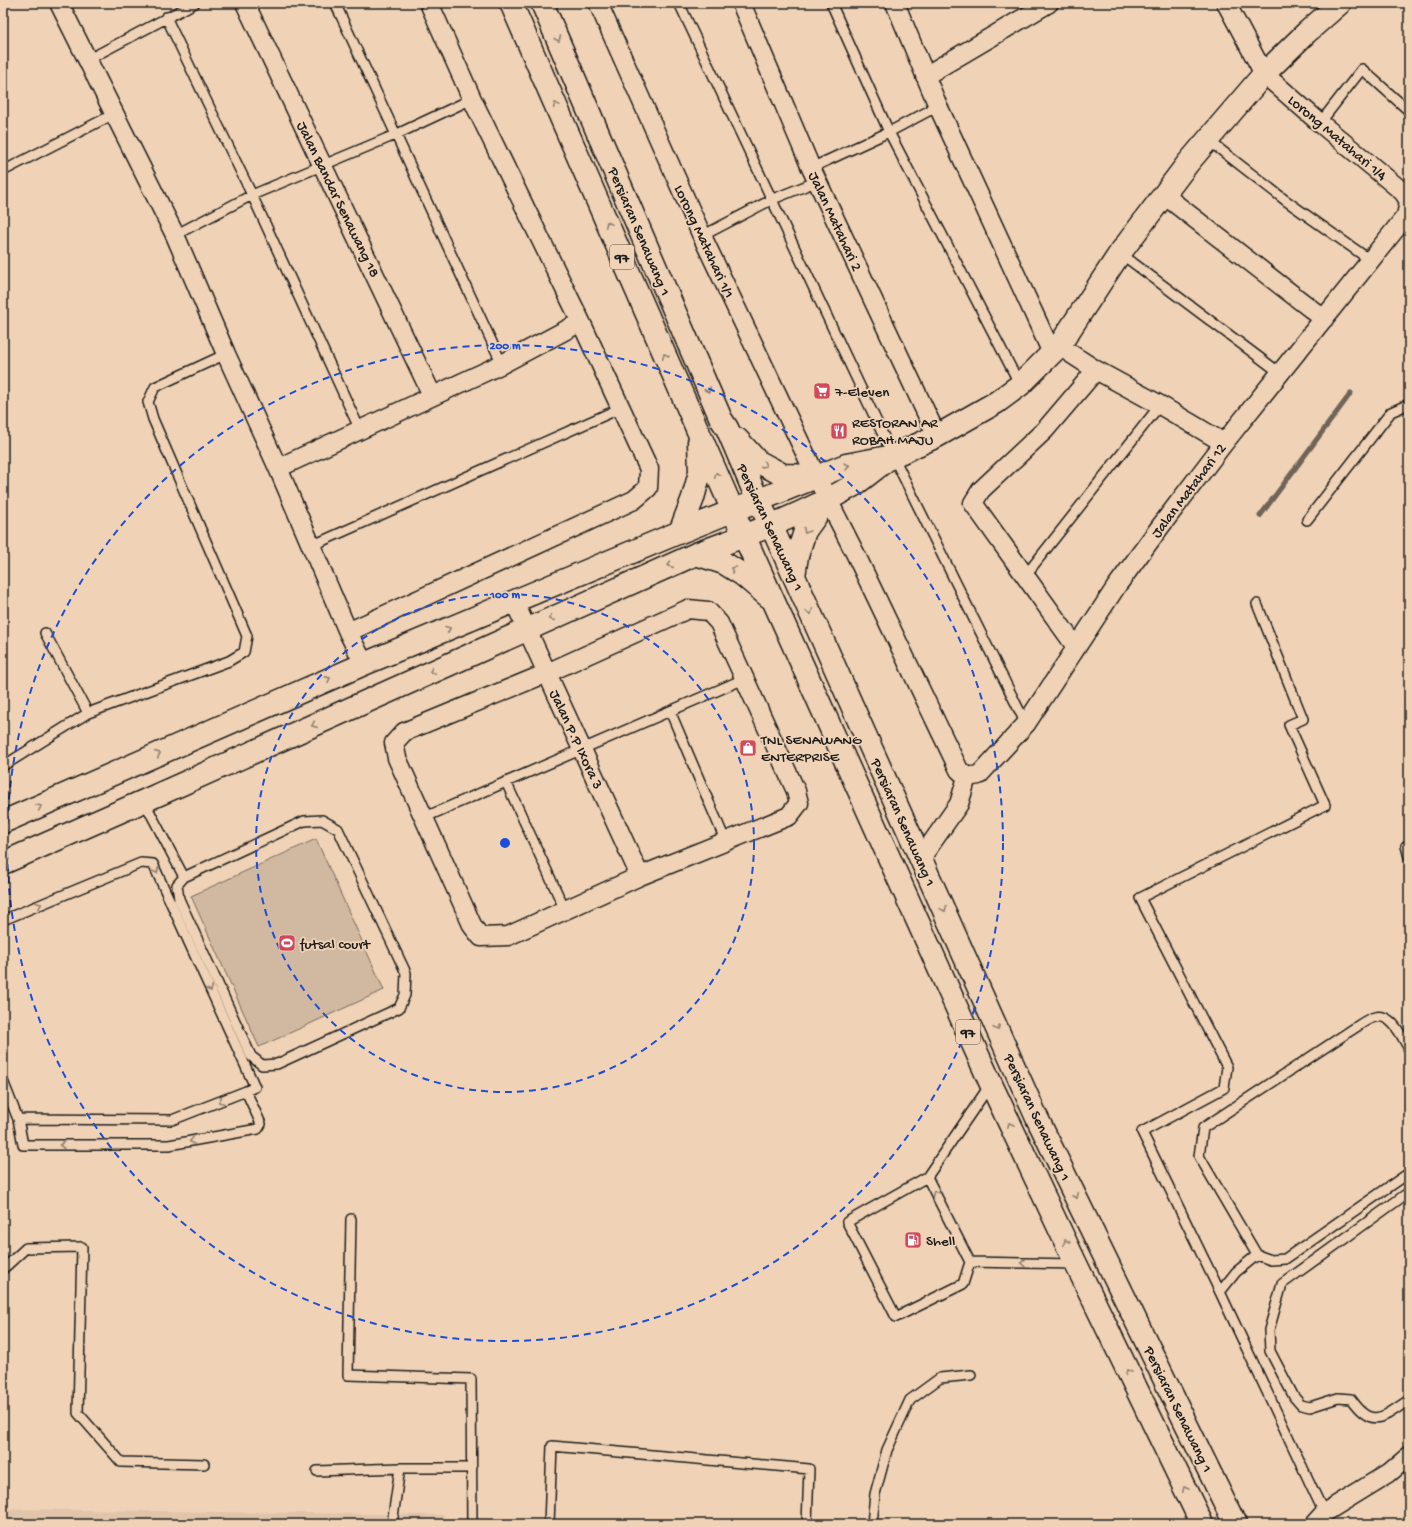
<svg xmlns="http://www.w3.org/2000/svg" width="1412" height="1527" font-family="'Gochi Hand',sans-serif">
<rect width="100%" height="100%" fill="#f0d3b6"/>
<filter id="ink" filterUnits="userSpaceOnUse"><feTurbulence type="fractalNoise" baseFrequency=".025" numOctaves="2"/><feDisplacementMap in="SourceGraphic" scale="8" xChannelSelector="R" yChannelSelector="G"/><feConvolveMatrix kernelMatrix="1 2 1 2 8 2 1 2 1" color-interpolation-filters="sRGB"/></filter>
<g filter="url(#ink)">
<path fill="#e0c5ab" d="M4,1509L444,1515V1524H4Z"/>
<path fill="#d1b8a0" stroke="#766a5e" d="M316,839L384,990L259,1047L191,896Z"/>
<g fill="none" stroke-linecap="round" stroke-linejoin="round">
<path stroke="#6f6459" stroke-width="5" d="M1260,516L1351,393"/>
<g stroke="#1c1c1c" stroke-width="12">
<path id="service" d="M335,3L502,364
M679,3L893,456L1026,724
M831,3L889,132L1020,385
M166,17L252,195L360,430
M87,60L195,3
M1320,123L1362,69L1409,111
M1208,140L1285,200L1370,260
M811,168L889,132L938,106
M3,171L114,114
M175,235L252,195L395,135L472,99
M702,236L773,199L818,181
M1120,253L1280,373
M1307,520L1391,412L1409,404
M311,546L621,408
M1025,576L1160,405
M1257,604L1303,719L1289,725L1325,805L1140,898L1227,1067L1224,1088L1142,1132L1220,1292L1324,1513
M45,633L88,713
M670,711L726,842
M3,766L88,713L229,661L244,652L247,636L153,419L148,402L155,387L226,354
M506,782L565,910
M144,801L184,877L304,821L322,820L338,829L406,973L405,995L399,1008L277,1064L262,1065L251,1056L179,899L177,885L184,877
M423,818L744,679
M1409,845L1406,846L1409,857
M3,920L141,863L153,864L255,1087L246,1091L172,1120L18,1119
M1409,1049C1402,1037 1392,1013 1375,1017C1366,1019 1357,1027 1350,1031L1203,1128L1199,1156L1257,1255L1271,1260L1285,1259L1409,1173
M3,1081L18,1119L23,1145H169L258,1129L261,1124L246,1091
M990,1085L927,1177L970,1262L1075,1264
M927,1177L847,1222L896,1317L963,1284L970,1262
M1409,1192L1282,1284L1269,1330L1270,1351L1294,1397L1301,1405L1310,1407L1338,1398L1351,1399C1373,1430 1383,1417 1409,1400
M351,1219L348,1375L471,1379L472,1524
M3,1269L26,1248L82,1247L78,1413L121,1462L204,1464
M1220,1292L1236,1272L1257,1255
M317,1471L400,1468H472
M392,1524L400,1468
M549,1524L552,1446L809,1469L807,1524
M872,1524L875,1494L887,1450L910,1400L940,1378L971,1375"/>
</g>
<g stroke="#1c1c1c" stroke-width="21">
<path id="minor" d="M59,3L175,235L226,354L278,468L348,632L364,664
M245,3L432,395
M598,3L702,236L816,476L855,553L959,770L967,777
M741,3L811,168L937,436
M895,3L938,106L1052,353
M925,76L1049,3
M1164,195L1324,319
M1059,346L1096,370L1160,405L1224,443
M278,468L502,364L581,322
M514,601L640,876
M688,609L708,611L719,623L796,791L799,803L789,816L640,876L508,936L481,937L473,927L397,758L394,743L404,732L547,673Z
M348,632L634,500L648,488L649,469L581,322L472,99L429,3
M1076,647L973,503L981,490L1045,430L1096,370
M967,777L979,775L1026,724L1116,587L1160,527L1224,443L1406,216L1409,201L1403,192L1320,123L1264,74L1226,3
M921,858L959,804L967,777
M1314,1524L1324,1513L1389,1473L1409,1456"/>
</g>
<g stroke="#1c1c1c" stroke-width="25">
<path id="tertiary" d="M3,822L364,664L680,532L846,465L893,456L937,436L997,402L1020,385L1059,346L1120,253L1188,163L1264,74L1306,33L1340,3
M3,863L144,801L696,554C750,534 805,514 854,485C866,477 877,467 888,459"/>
</g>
<g stroke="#1c1c1c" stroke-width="25">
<path id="primary" d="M511,3L733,511L991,1084L1076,1264L1202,1524
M542,3L721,419L727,428L758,501L771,525L1037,1118L1235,1524
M737,439L757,461L783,475L816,476
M680,532L693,498L700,472L699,442
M696,554L724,563L743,575L769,597
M794,576L797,556L805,531L828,499"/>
</g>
<use href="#service" stroke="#f0d3b6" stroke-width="9"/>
<use href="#minor" stroke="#f0d3b6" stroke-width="18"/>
<use href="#tertiary" stroke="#f0d3b6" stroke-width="22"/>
<use href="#primary" stroke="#f0d3b6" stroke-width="22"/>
</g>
<defs><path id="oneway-chevron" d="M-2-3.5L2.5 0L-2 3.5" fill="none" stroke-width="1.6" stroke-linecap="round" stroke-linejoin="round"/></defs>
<g stroke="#918171">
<use href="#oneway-chevron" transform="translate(558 39) rotate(67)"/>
<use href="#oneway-chevron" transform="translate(556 105) rotate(-114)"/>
<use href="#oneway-chevron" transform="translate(608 224) rotate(-114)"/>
<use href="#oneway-chevron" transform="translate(665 356) rotate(-114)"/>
<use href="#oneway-chevron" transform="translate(708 390) rotate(67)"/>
<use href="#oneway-chevron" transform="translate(764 465) rotate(28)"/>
<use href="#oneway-chevron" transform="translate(847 466) rotate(-16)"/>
<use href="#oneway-chevron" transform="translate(717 475) rotate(-114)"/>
<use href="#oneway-chevron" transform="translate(806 531) rotate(118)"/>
<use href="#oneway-chevron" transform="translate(670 565) rotate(156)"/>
<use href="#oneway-chevron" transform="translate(733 569) rotate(-149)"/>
<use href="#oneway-chevron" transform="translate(810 612) rotate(66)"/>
<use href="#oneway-chevron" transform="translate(551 618) rotate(156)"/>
<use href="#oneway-chevron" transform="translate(448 629) rotate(-23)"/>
<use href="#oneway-chevron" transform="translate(432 671) rotate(156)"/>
<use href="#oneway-chevron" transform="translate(328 679) rotate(-24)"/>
<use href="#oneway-chevron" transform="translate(314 725) rotate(156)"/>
<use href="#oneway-chevron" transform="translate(158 754) rotate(-24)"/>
<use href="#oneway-chevron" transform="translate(39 807) rotate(-24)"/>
<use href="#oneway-chevron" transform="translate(156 871) rotate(65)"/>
<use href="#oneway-chevron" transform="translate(39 905) rotate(-23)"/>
<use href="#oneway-chevron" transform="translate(944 909) rotate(66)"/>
<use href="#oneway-chevron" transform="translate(210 989) rotate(65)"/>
<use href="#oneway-chevron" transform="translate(997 1028) rotate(66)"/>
<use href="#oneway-chevron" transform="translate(221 1101) rotate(159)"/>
<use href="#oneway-chevron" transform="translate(1010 1125) rotate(-115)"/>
<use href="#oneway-chevron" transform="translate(192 1141) rotate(170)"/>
<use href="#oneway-chevron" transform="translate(62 1145) rotate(-180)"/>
<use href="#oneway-chevron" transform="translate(935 1193) rotate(-117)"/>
<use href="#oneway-chevron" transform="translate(1076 1196) rotate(64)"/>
<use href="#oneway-chevron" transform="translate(1066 1242) rotate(-115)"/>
<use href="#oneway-chevron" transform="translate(1023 1263) rotate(-179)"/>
<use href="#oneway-chevron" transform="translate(1128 1372) rotate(-116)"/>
<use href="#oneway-chevron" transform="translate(1185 1489) rotate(-116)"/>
</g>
</g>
<g fill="none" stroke="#1d4ed8" stroke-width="2" stroke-dasharray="7 5">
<circle cx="505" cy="843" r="249"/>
<circle cx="505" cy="843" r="498"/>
</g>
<defs>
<g id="supermarket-square" transform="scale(0.9)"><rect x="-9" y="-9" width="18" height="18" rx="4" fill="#d1495b" stroke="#f0d3b6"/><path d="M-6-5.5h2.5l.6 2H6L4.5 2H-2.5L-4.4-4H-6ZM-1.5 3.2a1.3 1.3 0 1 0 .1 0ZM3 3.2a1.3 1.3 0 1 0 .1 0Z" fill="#fff"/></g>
<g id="restaurant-square" transform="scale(0.9)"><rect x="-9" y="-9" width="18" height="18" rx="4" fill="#d1495b" stroke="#f0d3b6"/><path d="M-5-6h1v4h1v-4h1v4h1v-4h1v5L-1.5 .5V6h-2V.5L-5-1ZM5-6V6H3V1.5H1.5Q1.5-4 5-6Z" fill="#fff"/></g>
<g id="shop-square" transform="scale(0.9)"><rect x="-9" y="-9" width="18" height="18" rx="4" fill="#d1495b" stroke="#f0d3b6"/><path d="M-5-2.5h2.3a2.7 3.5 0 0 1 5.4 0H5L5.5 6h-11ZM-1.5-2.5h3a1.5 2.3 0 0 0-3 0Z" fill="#fff"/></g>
<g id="stadium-square" transform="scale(0.9)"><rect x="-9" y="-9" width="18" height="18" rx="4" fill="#d1495b" stroke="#f0d3b6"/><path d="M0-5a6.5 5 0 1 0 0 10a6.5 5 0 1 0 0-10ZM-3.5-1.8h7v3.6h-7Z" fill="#fff"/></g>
<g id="fuel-square" transform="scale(0.9)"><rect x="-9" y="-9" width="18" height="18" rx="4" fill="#d1495b" stroke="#f0d3b6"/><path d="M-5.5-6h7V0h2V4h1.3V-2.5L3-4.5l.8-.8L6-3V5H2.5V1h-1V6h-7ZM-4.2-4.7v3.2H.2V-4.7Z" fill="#fff"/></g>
</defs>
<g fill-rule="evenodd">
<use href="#supermarket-square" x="822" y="391"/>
<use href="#restaurant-square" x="839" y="431"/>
<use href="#shop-square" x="748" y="748"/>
<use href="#stadium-square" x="287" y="943"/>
<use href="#fuel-square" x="913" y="1240"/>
</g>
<g text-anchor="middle" stroke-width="3.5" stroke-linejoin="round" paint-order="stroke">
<g fill="#f0d3b6" stroke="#5c534a" stroke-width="1">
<rect x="610" y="245" width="24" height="24" rx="3"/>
<rect x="956" y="1020" width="24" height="24" rx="3"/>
</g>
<g font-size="14" font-weight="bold" fill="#1c1c1c">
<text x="622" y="262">97</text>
<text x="968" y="1037">97</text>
</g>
<g font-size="15" fill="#1c1c1c" stroke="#f0d3b6">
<text transform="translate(1338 137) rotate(40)" y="5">Lorong Matahari 1/4</text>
<text transform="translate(339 199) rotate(64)" y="5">Jalan Bandar Senawang 18</text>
<text transform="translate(836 221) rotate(65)" y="5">Jalan Matahari 2</text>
<text transform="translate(640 231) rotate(67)" y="5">Persiaran Senawang 1</text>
<text transform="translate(705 241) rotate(65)" y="5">Lorong Matahari 1/1</text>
<text transform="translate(1188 490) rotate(-53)" y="5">Jalan Matahari 12</text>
<text transform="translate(771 527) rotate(65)" y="5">Persiaran Senawang 1</text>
<text transform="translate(577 739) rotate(65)" y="5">Jalan P.P Ixora 3</text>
<text transform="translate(904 822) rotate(66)" y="5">Persiaran Senawang 1</text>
<text transform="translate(1038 1117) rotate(65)" y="5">Persiaran Senawang 1</text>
<text transform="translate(1179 1409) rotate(64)" y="5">Persiaran Senawang 1</text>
</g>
<g font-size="15" fill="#1c1c1c" stroke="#f0d3b6" text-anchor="start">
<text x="835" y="396">7-Eleven</text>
<text x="852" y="427">RESTORAN AR<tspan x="852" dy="17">ROBAH MAJU</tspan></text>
<text x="761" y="744">TNL SENAWANG<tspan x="761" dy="17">ENTERPRISE</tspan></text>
<text x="300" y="948">futsal court</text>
<text x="926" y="1245">Shell</text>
</g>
</g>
<circle cx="505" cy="843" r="6" fill="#1d4ed8" stroke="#f0d3b6" stroke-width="2"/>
<g font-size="12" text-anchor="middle" font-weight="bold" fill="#1d4ed8" stroke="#f0d3b6" stroke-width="3.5" stroke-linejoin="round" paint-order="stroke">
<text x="505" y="349">200 m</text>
<text x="505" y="598">100 m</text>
</g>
<rect width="1412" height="1527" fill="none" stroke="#f0d3b6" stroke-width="16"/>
<rect x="8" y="8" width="1396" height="1511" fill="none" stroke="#1c1c1c" stroke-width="1.5" filter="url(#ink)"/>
</svg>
